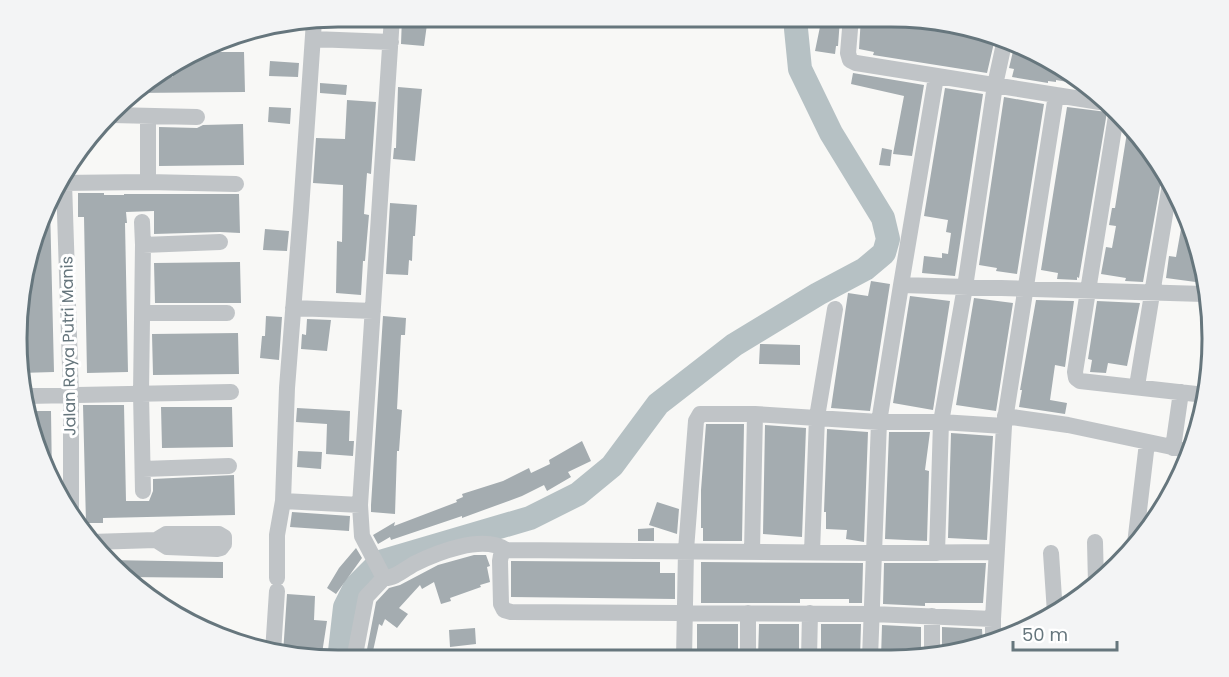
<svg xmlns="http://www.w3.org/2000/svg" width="1229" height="677" font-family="Poppins,sans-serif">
<rect width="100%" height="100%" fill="#f8f8f6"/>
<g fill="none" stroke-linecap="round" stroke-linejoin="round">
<path stroke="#b6c1c4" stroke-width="24" d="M339,660L345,607L355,587L380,562L530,518L578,494L612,466L658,404L734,345L818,294L865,269L884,253L888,239L883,218L831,133L800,69L796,29V17"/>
</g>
<path fill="#a4acb0" d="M402,17H428L424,46L401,44Z
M822,17L840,19L838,46H836L835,54L815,51Z
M861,17H911L994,33L996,34L987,73L873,55L874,52L859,49Z
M1015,43L1052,60L1079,84L1056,80V82L1048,81V83L1012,77L1014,69L1009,68Z
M200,52H244L245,92L133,93L143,83L152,78L173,77V67Z
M270,61L299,63L298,77L269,76Z
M853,73L924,85L912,156L893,154L904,96L851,84Z
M320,83L347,85L346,95L320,93Z
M398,87L422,89L415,161L393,159L394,148H396Z
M945,88L983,94L955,276L922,273L924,256L942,258V253L948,254L951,233L946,232L948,220L924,216Z
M1004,97L1044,104L1017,274L996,271L997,268L979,265Z
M347,100L376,102L371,174L367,173L364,214L369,215L365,261H363L361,295L336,293L337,241L342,242L343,185L313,183L316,138L345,139Z
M269,107L291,108L290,124L268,122Z
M1067,107L1107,112L1079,278L1077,277V280L1057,279L1058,273L1041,270Z
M243,124L244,165L159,166V127L197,128L203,125Z
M1128,126L1146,143L1162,175L1143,282L1125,281L1126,278L1101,274L1106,247L1112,248L1116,226L1109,225L1112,208H1115Z
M882,148L892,150L890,166L879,165Z
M78,193H104V195H124V194H239L240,233L220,232L154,234V211L126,212L127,223H125L128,372L87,373L84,217H78Z
M390,203L417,205L415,236H413L412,261L409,260L408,275L386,274Z
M50,205L54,372L20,373L17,359L28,255Z
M1183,218L1202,255L1203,283L1166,278L1169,256L1176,257Z
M265,229L289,231L287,251L263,250Z
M240,262L241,303H155L154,263Z
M871,281L890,284L870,411L831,408L848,293L868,296Z
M910,296L950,301L933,410L893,403Z
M974,298L1013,303L996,411L956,405Z
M1036,300L1074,301L1065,367L1055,365L1050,400L1067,403L1065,414L1019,407L1022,390H1020Z
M1097,301L1140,303L1127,366L1108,363L1106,373L1090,372L1092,360L1088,359Z
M266,316L282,317L279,360L260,358L262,336H265Z
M383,316L406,318L405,335H401L397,409L402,410L399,451H397L395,514L371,512V505Z
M307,319L331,320L327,351L301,349L302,334L306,335Z
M238,333L239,374L153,375L152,334Z
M760,344L800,345V365L759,364Z
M83,405H124L126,501H149L153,491V479L234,475L235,515L103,518V523H86Z
M161,407H232L233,447L162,448Z
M297,408L350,411L349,441H354L353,456L326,454L327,424L296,422Z
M35,411H51L52,480L41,461L36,440Z
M706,424H744L742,541H703V528H701V490Z
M765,425L806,428L802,537L763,534Z
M827,429L868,432L864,542L846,539L847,530L826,529V512H824Z
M889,432H930L925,470L929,471L927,541L885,539Z
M951,433L993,436L987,540L948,538Z
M582,441L591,461L568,472L571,477L547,491L544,485L522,496L462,518V516L391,540L390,537L378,544L373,535L395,522L394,526L457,502L456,500L463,497L462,494L503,481L529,468L531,473L550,464L549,460Z
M298,451L322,452L321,469L297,467Z
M657,502L679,509L677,534L649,525Z
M292,512L350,516L349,531L290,527Z
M654,528V541H638V529Z
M356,548L362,558L336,594L327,588L339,568Z
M474,555H486L490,566L487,567L490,582L480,585L481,587L450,598L451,601L441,604L434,582L422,589L420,585L399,608L408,614L397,628L385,619L382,626L379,624L371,660H365L376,602L389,588L400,585L438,565Z
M108,560L223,562V578L128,577Z
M511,561L660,562V573H675V599L511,597Z
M701,562L863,563L862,603H849V599H800V603H701Z
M884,563H986L983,603H925V606L883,604Z
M287,594L315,596L314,620L327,621L321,660L283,654Z
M697,624H738V658L697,659Z
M759,624H799V658H758Z
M821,624H861L860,658H821Z
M882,625L921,627V658H881Z
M942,627L982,629L983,646L961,649V651L942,655Z
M475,628L476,644L450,647L449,630Z"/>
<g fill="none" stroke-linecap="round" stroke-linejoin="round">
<path stroke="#c0c4c7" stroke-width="16" d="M851,17L848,53L850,60L856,63L1100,102
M313,39L391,42
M112,115L197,117
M1116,116L1075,372L1076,378L1080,381L1205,395
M64,182L71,397V510
M148,182L236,184
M60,183L148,182V117
M142,222L143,245
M901,285L936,77
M293,308L373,311
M143,313H227
M1137,386L1169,190
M26,396L231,392
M1005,416L1068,425L1186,450
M1004,426L1056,95
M1173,448L1181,392
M143,469L229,466
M143,491L141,393L143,245L220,242
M283,501L360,505
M91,542L156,540L166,534H219L224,537V544L221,548L217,549L167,547L156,540
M1095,542L1096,584
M1135,544L1147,443
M752,551L755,414
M812,552L817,417L835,309
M937,553L941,422L965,287L995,85L1005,39
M1051,553L1055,613
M277,578V535L283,501L287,388L301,210L314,21
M384,578L362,536L360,505L392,17
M748,613V658
M993,619L872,614L511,612L504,610L501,604L500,561L501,555L506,550L874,553L996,552
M273,652L277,591
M809,658L810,613
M870,658L879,422L901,285L1204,294
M932,658V616
M684,659L686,550L696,421L700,414H755L879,422H941L1004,426L993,619V644
M354,660L366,597L384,578C394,579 405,569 414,564C436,553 483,534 506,550"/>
</g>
<g text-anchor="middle" stroke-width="6" stroke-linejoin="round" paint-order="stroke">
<g font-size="16" fill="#66767d" stroke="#fff">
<text transform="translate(68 346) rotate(-91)" y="6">Jalan Raya Putri Manis</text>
</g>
</g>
<path d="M0 0H1229V677H0ZM338 27H891A311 311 0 0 1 1202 338V339A311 311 0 0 1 891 650H338A311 311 0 0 1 27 339V338A311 311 0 0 1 338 27Z" fill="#f3f4f5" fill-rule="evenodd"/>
<path fill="none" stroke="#66767d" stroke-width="3" d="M338 27H891A311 311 0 0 1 1202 338V339A311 311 0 0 1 891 650H338A311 311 0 0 1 27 339V338A311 311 0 0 1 338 27Z"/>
<path d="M1013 641v9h104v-9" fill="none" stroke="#66767d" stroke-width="3"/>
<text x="1022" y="641" font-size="18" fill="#66767d" stroke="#ffffff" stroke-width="4.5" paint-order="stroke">50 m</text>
</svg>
